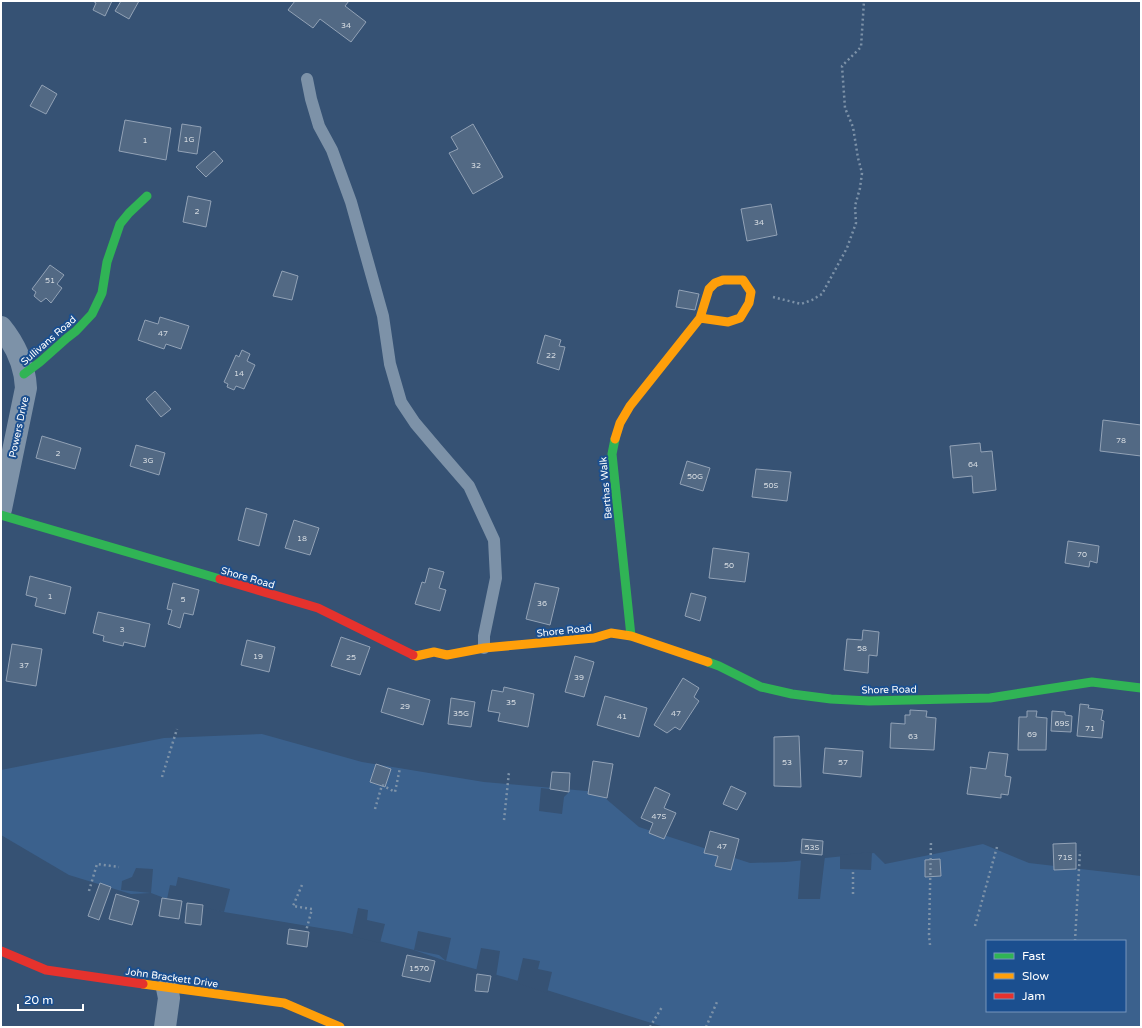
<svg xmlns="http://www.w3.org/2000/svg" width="1142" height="1028" font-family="'Varela Round',sans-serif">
<rect width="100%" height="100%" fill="#365274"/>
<path fill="#3b618d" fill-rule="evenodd" d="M262,734L362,762L484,782L598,792L639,827L750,863L786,862L874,853L885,864L983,844L1029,863L1141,876V1027H664L515,980L446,961L414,950L344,932L224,912L196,904L167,899L151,893L131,894L69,875L1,835V770L164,738ZM987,941H1125V1011H987Z"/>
<path fill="#365274" d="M551,786L569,787V792L564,797L562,814L539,811L541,788L550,789Z
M872,852L871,870L840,869V855Z
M825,856L820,899H798L801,859Z
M136,868L153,869L151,893L121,890L122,881L132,877Z
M178,877L230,889L224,912L167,899L170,885L176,886Z
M358,908L368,910L367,920L385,924L380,943L352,936Z
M418,931L451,938L446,961L439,955L414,950Z
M481,948L500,951L496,977L476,971Z
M523,958L540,961L538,969L552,972L547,993L517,983Z"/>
<path fill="#526984" stroke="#92a2b6" d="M93,1H112L105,16L93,10L96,3Z
M121,1H139L129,19L115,11Z
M295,1H349L345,6L366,22L351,42L320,19L313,28L288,10Z
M42,85L57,94L46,114L30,106Z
M125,120L171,128L166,160L119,151Z
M182,124L201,127L197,154L178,151Z
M473,124L503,177L473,194L449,153L458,149L451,137Z
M214,151L223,161L206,177L196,167Z
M188,196L211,201L206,227L183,222Z
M771,204L777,235L747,241L741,209Z
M50,265L64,275L57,284L62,288L51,303L46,298L41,302L34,296L36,292L32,289Z
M282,271L298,276L292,300L273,296Z
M679,290L699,294L695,310L676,307Z
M160,317L189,326L181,349L166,344L164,349L138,340L145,320L158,324Z
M545,335L561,340L559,346L565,347L559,370L537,363Z
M242,350L250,354L247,361L255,365L244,389L236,386L234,390L227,387L228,384L224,382L236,355L239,357Z
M155,391L171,409L161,417L146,399Z
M1103,420L1141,425V456L1100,451Z
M42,436L81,448L75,469L36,458Z
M980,443L981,452L992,451L996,490L973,493L972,476L953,478L950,446Z
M136,445L165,453L159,475L130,466Z
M687,461L710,468L703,491L680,484Z
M756,469L791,472L787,501L752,497Z
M246,508L267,514L259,546L238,540Z
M294,520L319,528L310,555L285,548Z
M1068,541L1099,546L1097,563L1090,561L1089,567L1065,563Z
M713,548L749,553L745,582L709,578Z
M429,568L444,572L439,588L446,590L440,611L415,604L422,582L425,583Z
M30,576L71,587L65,614L35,606L37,598L26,595Z
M173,583L199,590L193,615L184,613L180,628L168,624L172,610L167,609Z
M535,583L559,588L550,625L526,619Z
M691,593L706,597L700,621L685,616Z
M98,612L150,624L145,647L124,642L123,646L103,641L104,636L93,633Z
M863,630L879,632L877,656L869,655L868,673L844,670L847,639L862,640Z
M341,637L370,647L360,675L331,666Z
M247,640L275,647L269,672L241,665Z
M12,644L42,649L36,686L6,681Z
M575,656L594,662L584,697L565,692Z
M683,678L699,688L694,697L699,701L680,730L675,727L667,733L654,725Z
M504,687L534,694L528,727L498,721L500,713L488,711L492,690L503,692Z
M388,688L430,700L423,725L381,712Z
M605,696L647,708L639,737L597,725Z
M451,698L475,702L471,727L448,724Z
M1080,704L1089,705L1088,708L1103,710L1101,720L1104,721L1102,738L1077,736Z
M910,710L927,711L926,717L936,718L934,750L890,748L891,723L905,724V715H910Z
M1027,711H1037L1036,717L1047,718L1046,750H1018L1019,717H1027Z
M1052,711L1065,712V715L1072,716L1071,732L1051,731Z
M799,736L801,787L774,786V737Z
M825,748L863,751L861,777L823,773Z
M989,752L1008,754L1005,776L1011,777L1008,795L1001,794V798L967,794L971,769L970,767L986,769Z
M593,761L613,764L607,798L588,794Z
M376,764L391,769L385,787L370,782Z
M552,772L570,773L569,792L550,789Z
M731,786L746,793L737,810L723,804Z
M655,787L670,794L664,808L676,813L664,839L649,833L653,823L641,818Z
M710,831L739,839L731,870L715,866L718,856L704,853Z
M802,839L823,841L822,855L801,853Z
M1076,843V869L1054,870L1053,844Z
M940,859L941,876L925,877V860Z
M100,883L111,887L99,920L88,916Z
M116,894L139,901L132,925L109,919Z
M162,898L182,901L179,919L159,916Z
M187,903L203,905L201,925L185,923Z
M289,929L309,932L307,947L287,944Z
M407,955L435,961L430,982L402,976Z
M477,974L491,976L488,992L475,991Z"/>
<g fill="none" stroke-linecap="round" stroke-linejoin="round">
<path stroke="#7d92a8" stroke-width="2.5" stroke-dasharray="2 3" stroke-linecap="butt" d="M773,297L801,304L812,300L822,294L847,248L856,223L855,206L860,188L862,173L858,158L853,127L845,108L842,66L861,47L864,1
M162,777L177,729
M375,809L382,785L395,792L400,768
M504,820L509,772
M302,885L293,906L312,909L306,931
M89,891L97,864L119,867
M853,894V870
M975,926L997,847
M1075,941L1080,851
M930,945L929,935L931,841
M650,1027L662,1007
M706,1027L717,1002"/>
<path stroke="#7d92a8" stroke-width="12" d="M307,79L311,99L319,126L332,150L351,202L383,316L390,364L401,402L415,423L437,449L469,486L494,540L496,578L484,636V648"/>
<path stroke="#7d92a8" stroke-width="22" d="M1,327C15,344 25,366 26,388L1,509
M165,1027L169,998L167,988"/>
<path stroke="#30b455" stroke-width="9" d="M24,374L40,362L67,338L76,331L92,314L102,293L107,262L120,224L129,213L147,196
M615,439L612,454L631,636
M1,515L220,579
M708,662L719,666L761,687L792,694L831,699L869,701L990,698L1092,682L1141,688"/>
<path stroke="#ff9f0a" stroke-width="9" d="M615,439L620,423L630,406L700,318L709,289L715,283L723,280H743L751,292L749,303L740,318L728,322L700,318
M413,655L416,656L434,652L447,655L484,648L594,638L611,633L631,636L708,662
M143,984L284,1003L340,1027"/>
<path stroke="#e5322d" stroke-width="9" d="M220,579L318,608L413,655
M1,951L46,970L143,984"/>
</g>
<g text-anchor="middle" stroke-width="4" stroke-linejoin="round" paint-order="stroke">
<g font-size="8" fill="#d4dae0">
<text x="346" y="28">34</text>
<text x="189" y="142">1G</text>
<text x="145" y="143">1</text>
<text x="476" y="168">32</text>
<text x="197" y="214">2</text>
<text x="759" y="225">34</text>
<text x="50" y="283">51</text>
<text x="163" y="336">47</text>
<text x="551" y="358">22</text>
<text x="239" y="376">14</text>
<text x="1121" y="443">78</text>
<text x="58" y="456">2</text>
<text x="148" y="463">3G</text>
<text x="973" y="467">64</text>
<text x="695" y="479">50G</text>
<text x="771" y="488">50S</text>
<text x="302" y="541">18</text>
<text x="1082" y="557">70</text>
<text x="729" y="568">50</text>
<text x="50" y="599">1</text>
<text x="183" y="602">5</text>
<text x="542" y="606">36</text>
<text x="122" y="632">3</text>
<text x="862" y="651">58</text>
<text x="258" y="659">19</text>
<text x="351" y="660">25</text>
<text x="24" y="668">37</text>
<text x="579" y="680">39</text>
<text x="511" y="705">35</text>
<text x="405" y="709">29</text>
<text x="461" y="716">35G</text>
<text x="676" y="716">47</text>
<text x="622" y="719">41</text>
<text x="1062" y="726">69S</text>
<text x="1090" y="731">71</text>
<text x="1032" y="737">69</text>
<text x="913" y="739">63</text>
<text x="787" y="765">53</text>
<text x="843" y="765">57</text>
<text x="659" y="819">47S</text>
<text x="722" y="849">47</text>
<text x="812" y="850">53S</text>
<text x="1065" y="860">71S</text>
<text x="419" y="971">1570</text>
</g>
<g font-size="10" fill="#fff" stroke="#1b4f8f">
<text transform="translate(48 340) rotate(-41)" y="4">Sullivans Road</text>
<text transform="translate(18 427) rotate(-78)" y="4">Powers Drive</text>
<text transform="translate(605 488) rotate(-95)" y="4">Berthas Walk</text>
<text transform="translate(248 577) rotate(16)" y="4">Shore Road</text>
<text transform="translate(564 630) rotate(-6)" y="4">Shore Road</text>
<text transform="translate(889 689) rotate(-1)" y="4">Shore Road</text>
<text transform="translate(172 977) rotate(8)" y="4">John Brackett Drive</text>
</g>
</g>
<rect width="1142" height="1028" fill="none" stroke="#ffffff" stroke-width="4"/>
<rect x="986" y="940" width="140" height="72" fill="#1b4f8f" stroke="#7695bc"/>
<rect x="994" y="953" width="20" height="6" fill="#30b455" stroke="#7695bc"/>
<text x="1022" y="960" font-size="12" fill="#ffffff">Fast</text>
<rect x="994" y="973" width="20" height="6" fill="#ff9f0a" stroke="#7695bc"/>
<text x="1022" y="980" font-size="12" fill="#ffffff">Slow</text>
<rect x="994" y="993" width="20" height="6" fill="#e5322d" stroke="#7695bc"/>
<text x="1022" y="1000" font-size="12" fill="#ffffff">Jam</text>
<path d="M18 1004v6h65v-6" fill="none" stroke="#ffffff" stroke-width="2"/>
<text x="24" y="1004" font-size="12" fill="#ffffff" stroke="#1b4f8f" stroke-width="3" paint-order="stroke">20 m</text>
</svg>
